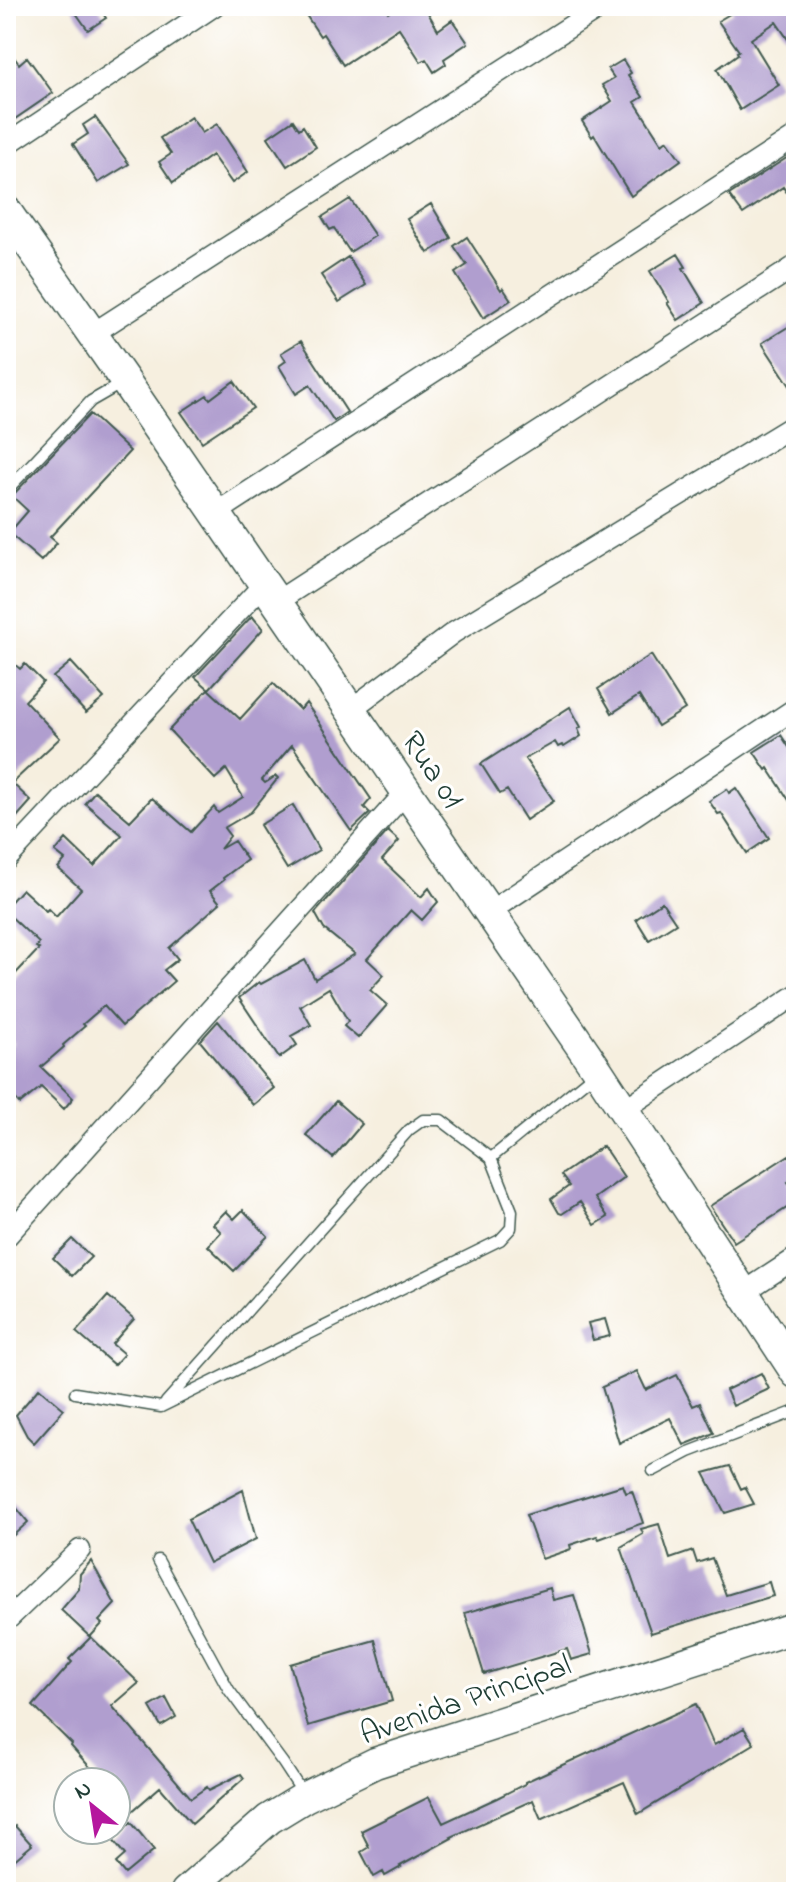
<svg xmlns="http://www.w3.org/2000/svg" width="802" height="1898" font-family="'Indie Flower',sans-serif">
<rect width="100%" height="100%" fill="#fff"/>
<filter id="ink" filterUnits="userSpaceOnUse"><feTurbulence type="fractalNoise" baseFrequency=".0125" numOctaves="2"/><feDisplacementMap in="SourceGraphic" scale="16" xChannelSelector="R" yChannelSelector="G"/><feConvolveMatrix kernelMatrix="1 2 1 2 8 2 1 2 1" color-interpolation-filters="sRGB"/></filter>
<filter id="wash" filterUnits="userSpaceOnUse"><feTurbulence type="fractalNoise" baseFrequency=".006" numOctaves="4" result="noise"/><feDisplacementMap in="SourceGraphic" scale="32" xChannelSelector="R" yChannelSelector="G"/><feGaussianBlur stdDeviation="1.8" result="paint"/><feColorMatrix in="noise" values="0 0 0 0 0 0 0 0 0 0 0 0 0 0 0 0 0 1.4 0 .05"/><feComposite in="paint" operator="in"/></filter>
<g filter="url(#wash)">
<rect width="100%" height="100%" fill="#f6efdf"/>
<g id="blocks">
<path fill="#b09ecf" d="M71,6H98L106,18L88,30Z
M300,6H384L388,12L398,6H424L438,30L452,20L468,43L444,59L446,64L434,72L426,59L421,62L399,28L343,65L323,34L320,36Z
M729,6H796V51L776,22L751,39L779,85L740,110L717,69L738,54L737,52L739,51L718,21L733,12Z
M6,46L19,64L27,57L53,93L6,125Z
M623,60L631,73L628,75L643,97L635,102L662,144L667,140L681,160L631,196L594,135L592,137L582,121L612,101L602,85L614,78L608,69Z
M95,117L129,164L98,183L73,144L88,134L83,125Z
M191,117L202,133L217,124L248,172L232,183L212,155L173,183L159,162L171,154L160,138Z
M293,120L299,129L303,126L316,147L287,166L268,137Z
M796,152V206L783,187L743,214L729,195Z
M350,199L375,236L350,252L334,228L330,230L322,217Z
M431,204L451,238L428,253L407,219Z
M467,237L501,290L503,288L511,300L483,318L455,273L467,265L454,246Z
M678,254L686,267L683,268L704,303L678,320L667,303L669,302L650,271Z
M348,257L366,285L339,302L321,275Z
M796,322V395L762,343Z
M301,341L347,412L334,421L310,385L296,394L279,366L286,361L281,353Z
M234,381L253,408L202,442L181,412L207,395L210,399Z
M90,414L130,451L50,537L57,543L41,561L9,533L28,511L12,496Z
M252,616L263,629L209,689L195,677Z
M651,655L685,709L658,726L639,696L612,713L598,689Z
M6,657L20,669L25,664L43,682L25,701L60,738L12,783L31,801L15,819L6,811Z
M71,662L104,698L86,713L53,677Z
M273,683L300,710L306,703L371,799L364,807L370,813L351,831L292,745L262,780L265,783L276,776L278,778L251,812L224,828L230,836L220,849L234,841L247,860L223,878L224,880L210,891L220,903L169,948L178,959L164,970L174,981L122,1026L104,1006L83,1024L85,1026L63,1045L64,1047L41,1067L73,1098L64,1109L41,1087L20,1104L6,1088V1051L14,1044L6,1036V984L39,949L36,947L39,943L6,912V907L22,889L46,911L48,909L56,917L81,889L58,868L65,860L55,852L66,839L94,866L122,835L85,803L95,791L130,821L152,798L191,832L214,807L218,813L243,797L226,769L215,779L169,730L208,689L240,719Z
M570,707L581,727L578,729L581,736L564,747L562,745L558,747L555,742L525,759L554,801L526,820L507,790L500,794L481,764Z
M781,735L796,758V811L768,768L766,770L754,752Z
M736,788L769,838L747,853L721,813L718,814L709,801L727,789L729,793Z
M293,805L319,850L287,869L260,825Z
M388,831L399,841L382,860L421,897L429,888L438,902L422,920L411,910L367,959L384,975L370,990L387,1005L358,1038L344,1026L348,1021L329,988L300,1006L311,1025L291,1036L297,1045L279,1058L239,998L259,982L261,984L305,960L315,979L355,954L324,929L315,913Z
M662,902L676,923L649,940L636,919Z
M218,1021L274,1088L253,1105L200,1041Z
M336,1101L362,1124L333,1158L306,1135Z
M603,1146L624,1177L595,1198L608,1217L595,1225L580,1202L562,1214L559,1213L551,1199L569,1186L561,1175Z
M789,1155L796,1165V1177L788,1182L796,1193V1202L734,1242L710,1206Z
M243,1210L268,1236L234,1271L208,1246L221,1232L213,1224L226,1211L234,1219Z
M72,1239L91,1257L72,1276L53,1258Z
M108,1296L134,1319L112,1344L124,1354L114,1365L76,1332Z
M605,1319L610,1336L593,1340L588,1323Z
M637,1371L646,1390L677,1375L693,1406L700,1403L714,1433L684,1445L670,1418L619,1443L602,1387Z
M761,1373L769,1389L733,1406L726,1390Z
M39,1388L64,1409L34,1443L27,1436L16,1415Z
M730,1466L741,1489L745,1487L754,1504L725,1513L704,1473Z
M623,1485L626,1493L632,1491L643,1523L599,1539L597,1536L570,1545L571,1549L542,1559L526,1515Z
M243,1490L256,1539L209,1563L188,1519Z
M6,1495L28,1522L6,1542Z
M659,1524L670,1559L693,1551L697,1563L712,1558L726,1595L769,1582L773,1596L651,1633L621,1547L643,1534L641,1529Z
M91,1561L115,1604L99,1621L102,1624L90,1637L61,1610L79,1589L80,1574Z
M550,1588L553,1600L574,1595L592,1654L571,1660L567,1649L484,1674L465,1613Z
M91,1637L139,1683L112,1706L191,1798L207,1787L209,1790L241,1774L244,1778L192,1824L160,1787L130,1813L116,1798V1782H103L71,1746L72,1744L33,1706L72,1662L69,1659Z
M375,1640L392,1701L308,1726L290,1664Z
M166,1698L176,1717L161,1726L150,1707Z
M696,1704L714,1745L744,1728L754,1744L638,1814L624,1782L541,1819L533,1800L451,1837L452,1838L400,1866L401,1867L385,1876L383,1872L374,1877L361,1852L369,1847L361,1831L429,1797L443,1823L497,1798L525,1784V1782Z
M131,1822L154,1850L125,1874L116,1863L125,1855L112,1839Z
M15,1826L32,1845L6,1867V1834Z"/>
</g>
</g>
<g filter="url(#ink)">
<use href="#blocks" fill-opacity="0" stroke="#3f584e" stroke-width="2"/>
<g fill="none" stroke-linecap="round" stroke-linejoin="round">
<g stroke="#3f584e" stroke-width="13">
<path id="lane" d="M6,491L91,401L124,382
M75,1393L161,1407L500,1240L511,1228L512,1211L491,1158L595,1073
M166,1402L409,1130L423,1120H441L491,1158
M653,1471L689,1452L796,1411
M158,1560L229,1690L283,1763L304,1795"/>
</g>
<g stroke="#3f584e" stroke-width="23">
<path id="street" d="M6,145L214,6
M92,334L602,6
M216,513L795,137
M276,602L794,267
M350,710L453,633L796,424
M6,860L264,584
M489,912L796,708
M623,1110L796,995
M6,1237L406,792
M744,1292L796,1258
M6,1621L80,1550"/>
</g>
<g stroke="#3f584e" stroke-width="33">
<path id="secondary" d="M6,211L125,381L598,1071L796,1373
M186,1892L269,1819L305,1797L375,1763L796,1627"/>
</g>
<use href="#lane" stroke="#fff" stroke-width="10"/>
<use href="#street" stroke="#fff" stroke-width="20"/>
<use href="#secondary" stroke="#fff" stroke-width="30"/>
</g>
</g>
<g text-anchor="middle" stroke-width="6" stroke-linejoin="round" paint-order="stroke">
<g font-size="32" fill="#1f3d34" stroke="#fff">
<text transform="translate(434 769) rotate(56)" y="11">Rua 01</text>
<text transform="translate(465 1698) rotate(-19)" y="11">Avenida Principal</text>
</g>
</g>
<rect width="802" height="1898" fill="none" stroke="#fff" stroke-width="32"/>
<g transform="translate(92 1806) rotate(330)"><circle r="38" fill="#ffffff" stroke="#a5b1ae" stroke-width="2"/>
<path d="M0-6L14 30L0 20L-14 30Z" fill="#b5179e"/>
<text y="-12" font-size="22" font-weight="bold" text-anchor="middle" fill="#1f3d34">N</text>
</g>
</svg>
